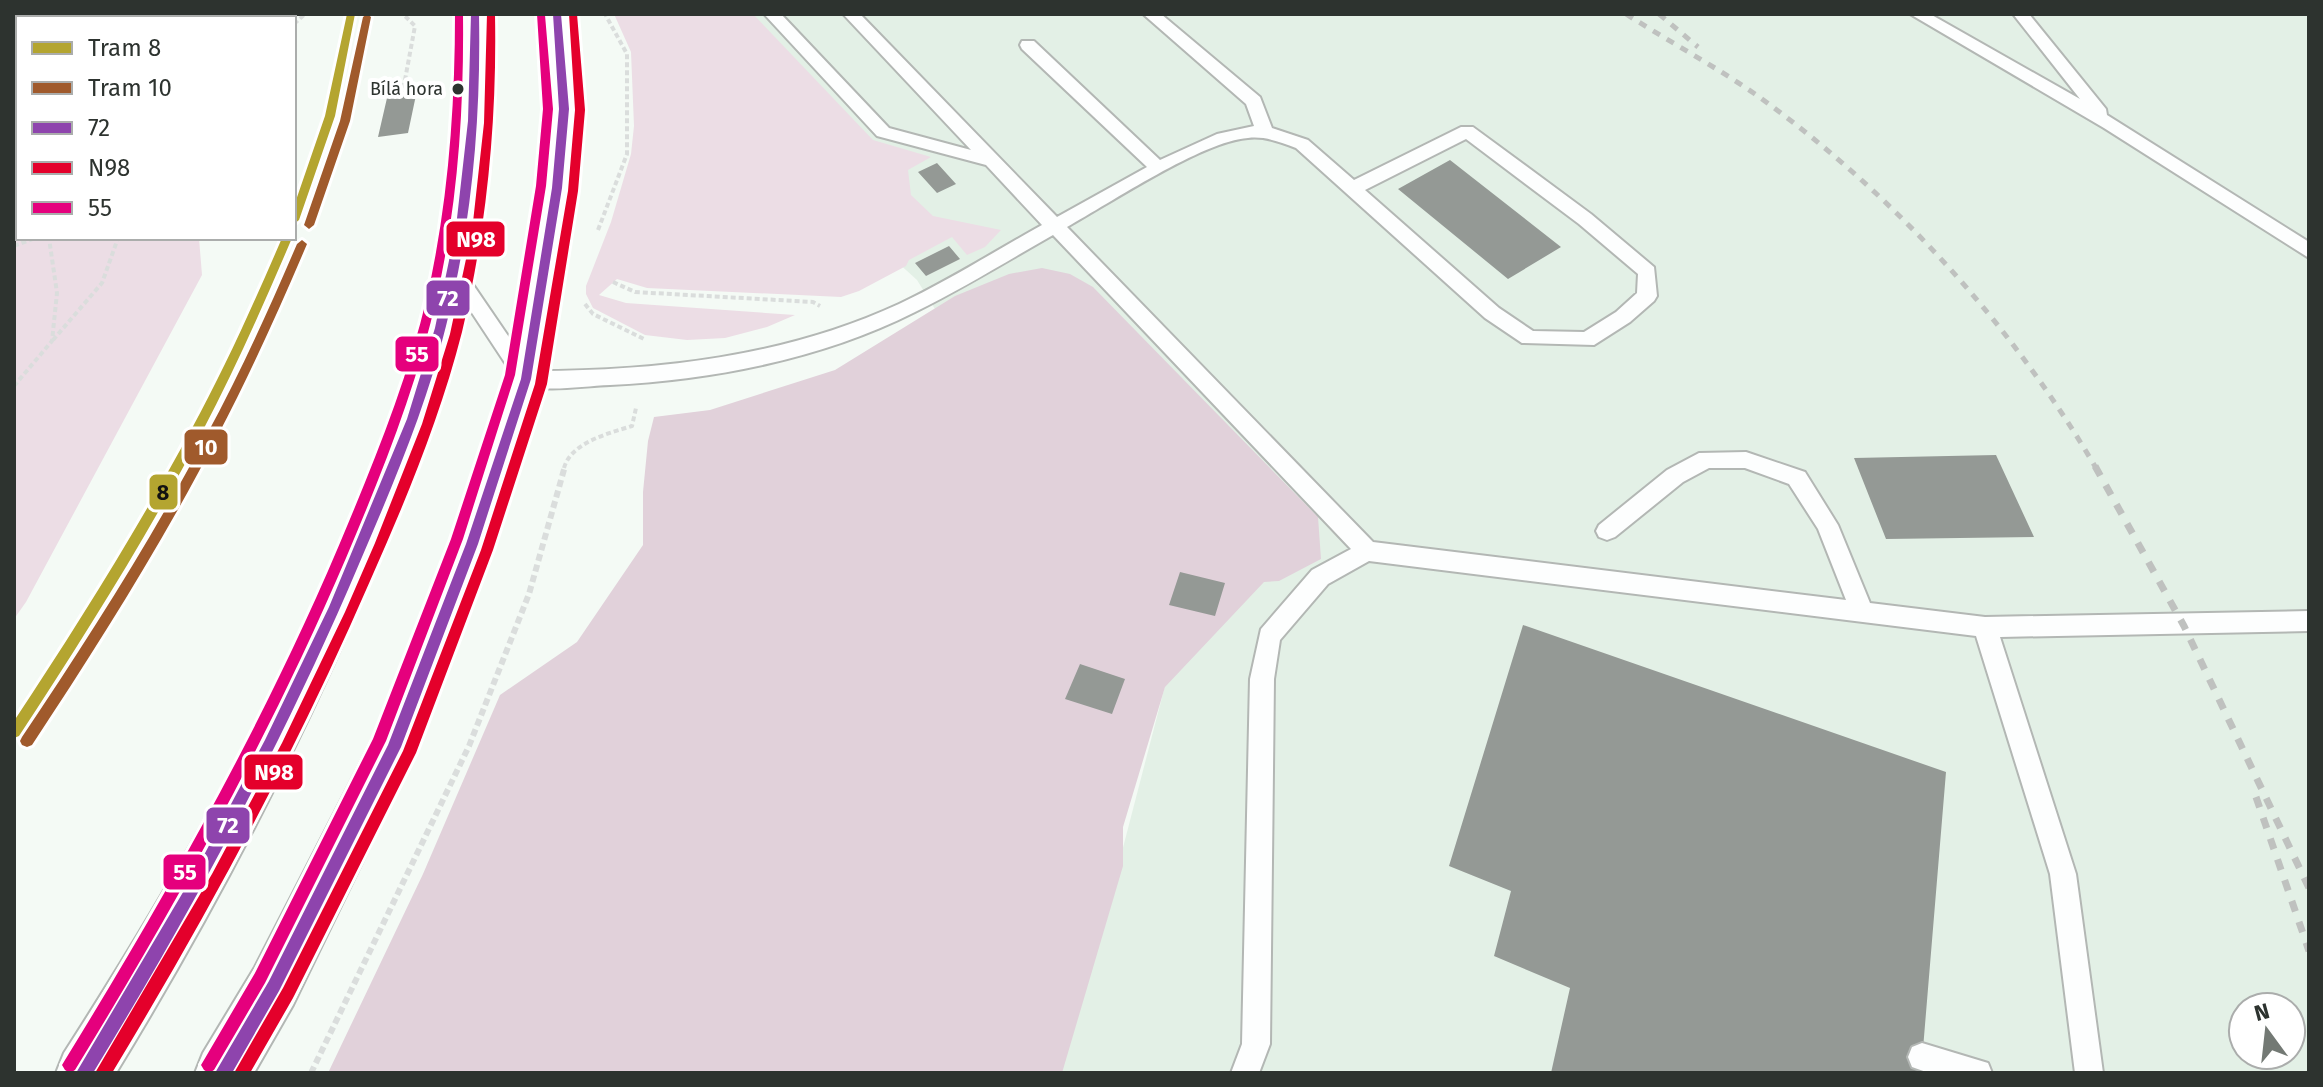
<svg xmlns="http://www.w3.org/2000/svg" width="2323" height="1087" font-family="'Fira Sans',sans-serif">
<rect width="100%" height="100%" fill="#f4faf5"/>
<path fill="#e3f0e6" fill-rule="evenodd" d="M624,14H2309V1073H1050L1105,917L1166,682L917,280ZM2243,1007H2291V1055H2243Z"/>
<path fill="#ecdde5" d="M14,14H204L203,18H18V238H199L202,275L26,602L14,619Z
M614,14H753L873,140L931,157L908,170L911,195L933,216L1001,230L985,247L967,255L952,237L909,260L906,266L859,291L841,297L647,288L617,279L599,295L626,303L795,315L767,327L725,338L687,340L645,335L593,308L586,294V286L611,222L631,154L634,126L631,52Z"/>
<path fill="#e1d1da" d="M1042,268L1070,274L1093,287L1318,517L1321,559L1279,581L1264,582L1165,687L1123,827V866L1062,1073H328L423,874L500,695L577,642L643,545V492L648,441L654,417L710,410L835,370L955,296L1009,274Z"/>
<path fill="#949995" d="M416,95L408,133L378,137L387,98Z
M1450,160L1561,247L1508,279L1398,189Z
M937,163L956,184L937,193L918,172Z
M949,246L960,259L926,276L915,263Z
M1996,455L2034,537L1886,539L1854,458Z
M1180,572L1225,583L1215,616L1169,605Z
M1523,625L1946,772L1921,1073H1551L1570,988L1494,956L1511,891L1449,866Z
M1080,664L1125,679L1112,714L1065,699Z"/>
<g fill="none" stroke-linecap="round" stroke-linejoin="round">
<g stroke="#b3b7b4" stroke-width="4">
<path id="lane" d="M764,14H781L889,128L971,150L843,14H860L1057,217L1147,167L1022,49L1020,45L1022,41H1034L1160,160L1217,134L1254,126L1246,104L1143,14H1161L1260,97L1272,128L1308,140L1354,180L1461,127H1473L1591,214L1654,267L1657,296L1654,301L1630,322L1594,345L1522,343L1485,318L1296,148C1280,142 1265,136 1248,138C1203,141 1110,203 1067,227L1373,542L1846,600L1818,529L1789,484L1745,468H1709L1683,482L1615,537L1607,540L1599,537L1596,531L1599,525L1667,470L1699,453L1746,452L1805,472L1838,525L1870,603L1985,617L2309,611V631L2000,637L2076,874L2103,1073H2075L2050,874L1976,636L1369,561L1328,584L1280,640L1274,679L1270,1044L1259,1073H1231L1242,1044L1250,679L1261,629L1312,570L1351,549L1053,235C1007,261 962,289 915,312C822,359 712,380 610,385C582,386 545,393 519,384L445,272L447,267H461L532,371C657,371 784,357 899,304C948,281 995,251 1042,225L986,165L877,136ZM1466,139L1579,224L1638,274L1637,293L1616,312L1584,332L1533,331L1499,308L1365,190Z
M1910,14H1930L2080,99L2013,14H2029L2106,109L2107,115L2309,242V258L2104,128Z
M1922,1043L1988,1063L1992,1073H1929L1912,1067L1908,1057L1912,1047Z"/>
</g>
<g stroke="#b3b7b4" stroke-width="4">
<path id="secondary" d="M459,14H491C494,111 488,207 467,302C446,393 412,477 377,564C304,741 216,909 116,1073H56L64,1053C170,888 266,720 343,539C376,461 408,384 428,301C451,207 459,111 459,14Z
M541,14H573L581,109L575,188L546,379L494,544L418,747L293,1005L254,1073H195L203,1053L255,967L373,738L450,544L506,379L539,188L547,109Z"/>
</g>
<path stroke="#dadddc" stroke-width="4" stroke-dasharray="5 3" stroke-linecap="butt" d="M81,18L84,14
M178,18L179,14
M276,18L297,14
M294,24L305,14
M402,96L415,26L403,14
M598,230L627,154V54L605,14
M14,246L35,238
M613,282L635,292L813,302L820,306
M585,304L593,314L644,339
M53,340L102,283L118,238
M14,386L52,341L57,293L49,238
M564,468C571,442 610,433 632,426L636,408"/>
<path stroke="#dadddc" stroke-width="6" stroke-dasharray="7 4" stroke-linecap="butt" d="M311,1073L469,746L529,594L565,466"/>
<use href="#lane" fill="#fdfefe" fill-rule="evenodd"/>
<use href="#secondary" fill="#fdfefe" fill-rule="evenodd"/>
<path stroke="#bfc1bf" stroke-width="5" stroke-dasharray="8 8" stroke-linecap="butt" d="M1626,14C1668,41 1713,65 1755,94C1892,192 2011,323 2096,468
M1659,14L1698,47"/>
<path stroke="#bfc1bf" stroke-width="7" stroke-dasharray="11 11" stroke-linecap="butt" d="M2095,466L2184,626L2309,888
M2256,797L2309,951"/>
<g stroke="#fff" stroke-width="6">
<path id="bus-1" d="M471,14H479C481,119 472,223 446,326C426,408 392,487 359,564C284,741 193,909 93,1073H76L195,872L265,740L329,607L407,419L435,328L456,227L468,121Z
M553,14H561L569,109L562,188L531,379L478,544L401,747L279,991L232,1073H215L269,981L388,745L466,544L521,379L552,188L559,109Z"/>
</g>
<g stroke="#fff" stroke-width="6">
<path id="bus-2" d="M487,14H495C497,121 487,227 462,332C440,418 406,500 370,581C296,752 208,914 112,1073H95L212,874L282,743L345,612L375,543L422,424L450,334L472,231L484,123Z
M569,14H577L585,110L578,191L547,384L493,550L416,753L293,998L250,1073H234L283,988L403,751L481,550L535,384L568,191L575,110Z"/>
</g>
<g stroke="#fff" stroke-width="6">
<path id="bus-3" d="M455,14H463C464,109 458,203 437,296C417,386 382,473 346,558C270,736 176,905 75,1070L70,1073L65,1070L62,1065L65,1060C172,886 272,709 350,519C380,447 409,373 427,297C448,204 455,109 455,14Z
M537,14L545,15L553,109L546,186L515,375L463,539L386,741L265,983L214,1070L209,1073L204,1070L201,1065L204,1060L255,973L373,739L451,539L505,375L536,186L543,109Z"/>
</g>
<use href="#bus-1" fill="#8e44ad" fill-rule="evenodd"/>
<use href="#bus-2" fill="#e4002b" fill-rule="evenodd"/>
<use href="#bus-3" fill="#e5007d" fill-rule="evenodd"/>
<g stroke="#fff" stroke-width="6">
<path id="tram-1" d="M347,14H355L335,116L299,220L294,224V206L325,116Z
M282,238H292C264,304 235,369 202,432C147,537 84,637 19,736L14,738V721C77,626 137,530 191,430C225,368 254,303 282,238Z"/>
</g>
<g stroke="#fff" stroke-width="6">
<path id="tram-2" d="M367,14L371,17L350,121L314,225L309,229L304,225L340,121L363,17Z
M302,240L307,244C279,310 250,374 217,437C162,544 98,645 32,745L27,747L22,745L20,741L22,737C88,639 151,540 206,436C240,374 269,309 297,244Z"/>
</g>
<use href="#tram-1" fill="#b4a530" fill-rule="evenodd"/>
<use href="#tram-2" fill="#a05a2c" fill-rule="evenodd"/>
</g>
<circle fill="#2d332f" stroke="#fff" stroke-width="3" cx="458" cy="89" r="7"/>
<g text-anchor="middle" stroke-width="8" stroke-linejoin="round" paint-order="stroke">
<g font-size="18" fill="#2d332f" stroke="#fff" text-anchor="end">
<text x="443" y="95">Bílá hora</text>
</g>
</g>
<g stroke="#fff" stroke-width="3">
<rect x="445" y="220" width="61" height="38" rx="8" fill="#e4002b"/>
<rect x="425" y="279" width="46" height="38" rx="8" fill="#8e44ad"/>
<rect x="394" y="335" width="46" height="38" rx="8" fill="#e5007d"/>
<rect x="183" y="428" width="46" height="38" rx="8" fill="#a05a2c"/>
<rect x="148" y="473" width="31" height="38" rx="8" fill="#b4a530"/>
<rect x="243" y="753" width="61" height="38" rx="8" fill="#e4002b"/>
<rect x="205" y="806" width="46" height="39" rx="8" fill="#8e44ad"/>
<rect x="162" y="853" width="45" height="38" rx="8" fill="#e5007d"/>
</g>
<g font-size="22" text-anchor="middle" font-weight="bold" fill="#fff">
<text x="476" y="247">N98</text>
<text x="448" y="306">72</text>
<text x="417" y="362">55</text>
<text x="206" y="455">10</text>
<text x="274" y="780">N98</text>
<text x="228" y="833">72</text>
<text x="185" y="880">55</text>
</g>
<g font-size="22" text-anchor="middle" font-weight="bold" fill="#111">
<text x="163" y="500">8</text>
</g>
<rect width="2323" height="1087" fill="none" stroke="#2d332f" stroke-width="32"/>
<rect x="16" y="16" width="280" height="224" fill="#ffffff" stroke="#abadac" stroke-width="2"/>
<rect x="32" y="42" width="40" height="12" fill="#b4a530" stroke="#abadac" stroke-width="2"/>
<text x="88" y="56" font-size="24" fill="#2d332f">Tram 8</text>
<rect x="32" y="82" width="40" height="12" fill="#a05a2c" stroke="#abadac" stroke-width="2"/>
<text x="88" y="96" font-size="24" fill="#2d332f">Tram 10</text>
<rect x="32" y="122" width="40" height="12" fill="#8e44ad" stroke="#abadac" stroke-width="2"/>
<text x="88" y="136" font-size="24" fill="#2d332f">72</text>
<rect x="32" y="162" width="40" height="12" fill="#e4002b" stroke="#abadac" stroke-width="2"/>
<text x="88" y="176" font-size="24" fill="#2d332f">N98</text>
<rect x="32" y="202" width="40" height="12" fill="#e5007d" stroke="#abadac" stroke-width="2"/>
<text x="88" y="216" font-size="24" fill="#2d332f">55</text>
<g transform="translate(2267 1031) rotate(345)"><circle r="38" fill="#ffffff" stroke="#abadac" stroke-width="2"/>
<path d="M0-6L14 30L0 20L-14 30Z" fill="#737974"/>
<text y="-12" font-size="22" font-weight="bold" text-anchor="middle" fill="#2d332f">N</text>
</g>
</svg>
